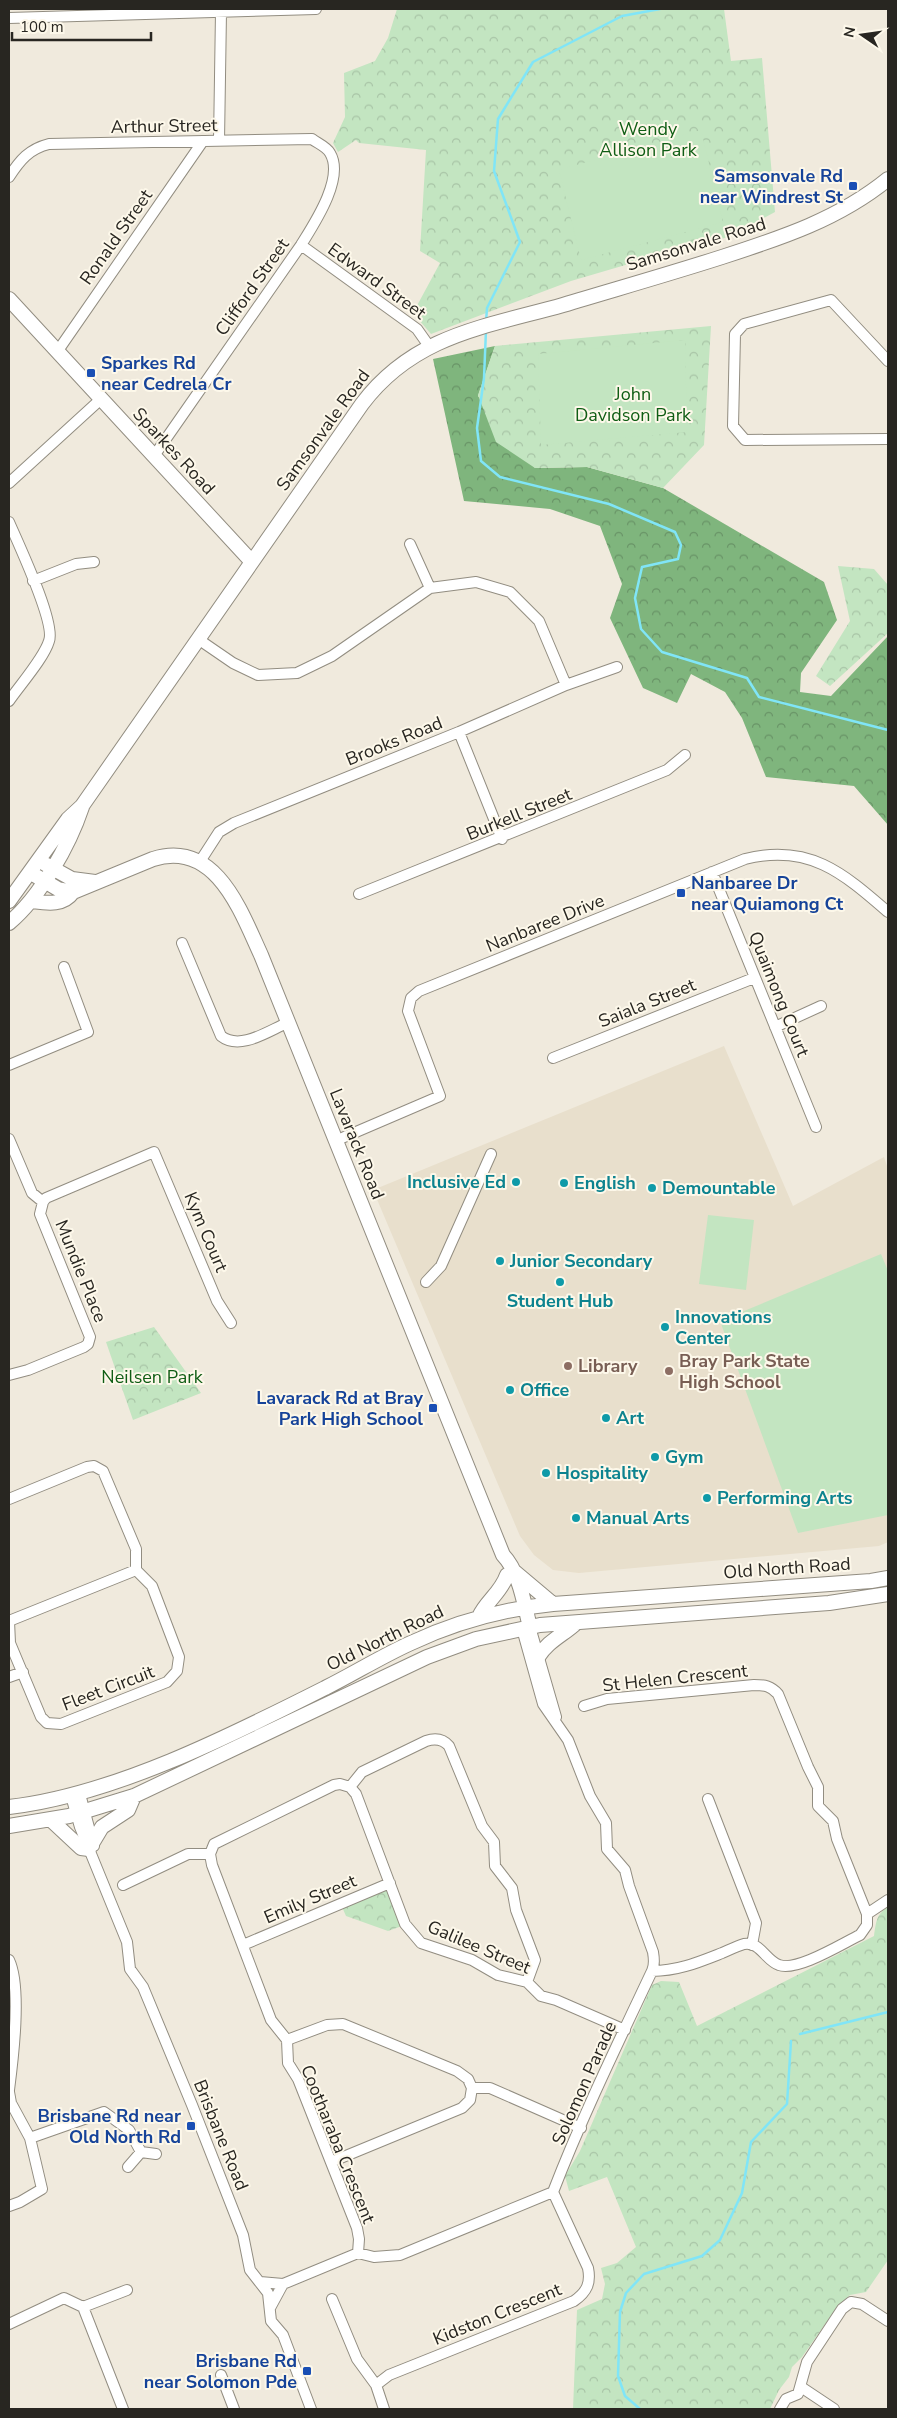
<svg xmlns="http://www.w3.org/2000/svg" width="897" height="2418" font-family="'Nunito Sans',sans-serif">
<defs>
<pattern id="forest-crowns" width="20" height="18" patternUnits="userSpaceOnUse" patternTransform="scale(1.25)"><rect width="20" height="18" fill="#7fb57d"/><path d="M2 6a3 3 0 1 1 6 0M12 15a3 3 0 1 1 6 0" fill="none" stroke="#689366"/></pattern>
<pattern id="park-crowns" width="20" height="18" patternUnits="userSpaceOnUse" patternTransform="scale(1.25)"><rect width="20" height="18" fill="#c3e5c1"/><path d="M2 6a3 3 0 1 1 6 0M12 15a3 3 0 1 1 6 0" fill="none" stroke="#a8c4a6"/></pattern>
</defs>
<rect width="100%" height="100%" fill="#f0eadd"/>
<path fill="#e8dfcc" d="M724,1046L793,1206L884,1157L888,1169V1542L879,1546L579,1573L553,1570L534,1555L520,1536L373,1190Z"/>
<path fill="url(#forest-crowns)" d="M495,346L478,396L535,468L587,467L663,488L824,582L837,620L801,673L800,692L831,696L888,636V825L854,786L766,777L742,718L725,692L691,674L677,703L643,688L610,618L622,584L600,526L550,509L464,501L433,359Z"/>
<path fill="url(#park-crowns)" d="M397,9H724L731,61L762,58L775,212L728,237L695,247L690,246L571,281L431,334L413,313L440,263L420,251L426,150L359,143L356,140L338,152L333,143L345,117L344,73L375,61L388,38Z
M711,326L704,445L663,488L587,467L535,468L496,442L478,395L495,346Z
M838,566L874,569L888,585V633L830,686L816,676L850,621Z
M154,1327L201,1393L133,1420L106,1342Z
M388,1887L402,1926L388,1931L346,1916L342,1907Z
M888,1907V2260L866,2292L850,2295L837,2307L802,2357L792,2367L789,2377L779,2390L770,2409H573L577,2310L602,2299L605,2284L601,2268L617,2263L636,2247L607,2177L569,2191L565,2176L580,2151L652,1985L661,1981L679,1982L697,2026L874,1936C876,1923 876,1914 888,1907Z"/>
<path fill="#c3e5c1" d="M701,130L723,222L581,260L559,170Z
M685,340L687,432L541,445L538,354Z
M708,1215L754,1220L746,1290L699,1284Z
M881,1254L888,1271V1515L798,1533L720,1321Z"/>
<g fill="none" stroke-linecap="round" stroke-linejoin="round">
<path stroke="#80e5f7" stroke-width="2.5" d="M486,322L487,308L520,242L494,171L498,119L533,62L622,16L660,9
M486,330L484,378L477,428L481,461L500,477L609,504L675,532L681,545L678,559L642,567L635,598L641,629L662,652L747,678L759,697L888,730
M800,2034L888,2012
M640,2409L625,2396L618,2376L620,2312L626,2293L644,2274L702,2256L720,2240L742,2193L751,2142L787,2104L791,2041"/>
<g stroke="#928d81" stroke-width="12">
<path id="street" d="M9,18L316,9
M219,141L221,12
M9,177C20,160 29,149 49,144L312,139C317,143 327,147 330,153C345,178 314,224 301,245L154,456
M301,245L417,329L429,346
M57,352L203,141
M888,361L831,300L744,324L735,334L733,426L745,440L888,439
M9,483L101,399
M9,522C18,543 56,623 49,641C44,658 20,685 9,701
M410,544L430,588
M33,581L76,564L94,562
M198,639L233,663L258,675L297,673L332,656L430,588L476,582L510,592L539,621L566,685
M459,732L502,839
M199,863L219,832L234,823L459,732L566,685L617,667
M712,872L816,1127
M359,894L667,770L685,755
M182,943L221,1036C240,1051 268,1031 287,1023
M775,1027L821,1006
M553,1058L754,978
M9,1065L88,1032L64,967
M9,1139L32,1193L43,1202L40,1214L90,1337L88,1344L84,1347L28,1370L9,1375
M335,1141L440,1096L408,1011L411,998L419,991L745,859C809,843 843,873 888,912
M43,1202L46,1198L154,1152L217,1301L231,1323
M426,1282L441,1266L491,1154
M9,1499L87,1467L94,1466L103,1471L136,1549V1570L152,1586L179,1657L177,1671L167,1682L61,1724L47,1723L41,1717L10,1643L9,1621
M9,1621L136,1570
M530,1627L556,1717
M9,1677L23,1672
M584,1706L607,1699L754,1685C765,1685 771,1686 778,1694L808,1767L818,1787V1806L833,1821L837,1839L867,1914V1925L860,1935C843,1943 797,1972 779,1965C766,1961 760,1941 744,1944C737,1946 729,1950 722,1953C699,1962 678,1971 652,1971
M350,1787L356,1794L405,1924L421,1943L472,1960L498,1975L527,1982L541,1996L556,2000L625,2030
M80,1794L94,1846
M71,1796L80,1827L127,1942L130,1969L143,1987L192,2105L243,2235L250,2270L268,2293L271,2321L283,2335L311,2409
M708,1799L756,1923L752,1945
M123,1885L188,1854H210
M867,1914L888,1900
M243,1945L390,1883
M9,1960C22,1987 13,2059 9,2090
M287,2040L327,2025L343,2024L457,2071L468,2079L472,2088
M472,2088H490L581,2128
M9,2092L11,2103L30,2138L42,2189L20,2202L9,2206
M30,2138L104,2112L129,2130L141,2152
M331,2162L462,2108L470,2100L472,2088
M128,2167L141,2152L156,2154
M358,2253L359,2239L357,2228L298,2079L288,2063L287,2040L271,2020L212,1865L210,1854L214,1844L334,1785L340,1784L350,1787L362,1772L426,1741C435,1738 443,1739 449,1746L482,1826L494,1842L495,1866L512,1888L516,1910L535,1960L527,1982
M260,2282L283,2284L358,2253L374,2257L400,2255L553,2192C582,2117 618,2043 652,1971C655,1965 654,1958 653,1952L629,1886L625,1870L607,1849L606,1823L590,1796L568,1740L543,1704L522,1629
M332,2299L357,2359L376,2385L384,2409
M83,2307L127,2290
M270,2308L283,2284
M9,2324L64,2298L83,2307L123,2409
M221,2375L234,2409
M376,2385L389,2375L574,2301C587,2292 591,2283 588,2268L553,2192
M801,2387L834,2409
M780,2409L786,2399L798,2394L807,2362L842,2309L851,2302L862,2304L888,2321"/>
</g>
<g stroke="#928d81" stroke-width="16">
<path id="secondary" d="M9,299L252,562
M45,864L72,879L95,882
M31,873L58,889L73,892L153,859C216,839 241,912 261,955L503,1555C520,1573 524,1604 530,1627
M9,901L68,819L82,806L362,404C414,335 485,327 563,305C616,289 669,274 722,257C781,238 839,219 888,179
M31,901C47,903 63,906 73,892
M9,923C40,897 69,846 82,807
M515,1572L553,1604
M479,1617C486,1601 501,1593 507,1575
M538,1657C548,1641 563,1635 576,1623
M9,1807C114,1795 232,1735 327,1687C355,1673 382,1656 411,1643C456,1622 503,1609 553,1604L871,1581L888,1578
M51,1820L81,1848L89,1849
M9,1826L69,1816L134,1796L427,1657L476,1639L540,1625L829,1603L888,1594
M93,1842L102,1827L128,1810L134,1796"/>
</g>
<use href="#street" stroke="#fff" stroke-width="10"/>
<use href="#secondary" stroke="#fff" stroke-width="14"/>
</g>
<g fill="#1a4fb4" stroke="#fdf8ea" stroke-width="2">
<rect x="848" y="181" width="10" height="10" rx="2.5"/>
<rect x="86" y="368" width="10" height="10" rx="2.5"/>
<rect x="676" y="888" width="10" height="10" rx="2.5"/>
<rect x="428" y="1403" width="10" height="10" rx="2.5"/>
<rect x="186" y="2121" width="10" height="10" rx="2.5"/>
<rect x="302" y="2366" width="10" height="10" rx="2.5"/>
</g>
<g fill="#0f9aa8" stroke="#fdf8ea" stroke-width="2">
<circle cx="516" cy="1182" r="5"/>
<circle cx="564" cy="1183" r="5"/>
<circle cx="652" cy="1188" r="5"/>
<circle cx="500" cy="1261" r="5"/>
<circle cx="560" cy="1282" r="5"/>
<circle cx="665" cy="1327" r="5"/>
<circle cx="510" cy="1390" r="5"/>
<circle cx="606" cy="1418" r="5"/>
<circle cx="655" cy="1457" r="5"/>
<circle cx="546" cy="1473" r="5"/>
<circle cx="707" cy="1498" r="5"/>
<circle cx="576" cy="1518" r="5"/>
</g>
<g fill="#8d6e63" stroke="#fdf8ea" stroke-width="2">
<circle cx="568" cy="1366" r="5"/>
<circle cx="669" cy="1371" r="5"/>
</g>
<g text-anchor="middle" stroke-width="4" stroke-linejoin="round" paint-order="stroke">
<g font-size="18" fill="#282621" stroke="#fdf8ea">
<text transform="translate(164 126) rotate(-1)" y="6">Arthur Street</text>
<text transform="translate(116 237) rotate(-55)" y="6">Ronald Street</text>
<text transform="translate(696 244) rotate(-17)" y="6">Samsonvale Road</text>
<text transform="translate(377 281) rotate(36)" y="6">Edward Street</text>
<text transform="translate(252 287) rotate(-55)" y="6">Clifford Street</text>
<text transform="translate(323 430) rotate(-54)" y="6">Samsonvale Road</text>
<text transform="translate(174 451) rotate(47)" y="6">Sparkes Road</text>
<text transform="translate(394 741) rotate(-22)" y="6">Brooks Road</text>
<text transform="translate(519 814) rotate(-22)" y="6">Burkell Street</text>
<text transform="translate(545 923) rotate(-22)" y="6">Nanbaree Drive</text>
<text transform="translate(779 994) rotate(68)" y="6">Quaimong Court</text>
<text transform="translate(647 1003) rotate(-22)" y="6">Saiala Street</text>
<text transform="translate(357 1144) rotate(68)" y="6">Lavarack Road</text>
<text transform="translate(206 1232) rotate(67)" y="6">Kym Court</text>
<text transform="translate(81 1271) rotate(68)" y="6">Mundie Place</text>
<text transform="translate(787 1568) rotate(-4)" y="6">Old North Road</text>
<text transform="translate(385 1638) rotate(-26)" y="6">Old North Road</text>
<text transform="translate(675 1678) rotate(-6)" y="6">St Helen Crescent</text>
<text transform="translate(108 1688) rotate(-21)" y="6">Fleet Circuit</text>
<text transform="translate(310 1899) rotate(-23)" y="6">Emily Street</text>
<text transform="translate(479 1947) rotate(23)" y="6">Galilee Street</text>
<text transform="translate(584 2083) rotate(-66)" y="6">Solomon Parade</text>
<text transform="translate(221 2135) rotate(68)" y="6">Brisbane Road</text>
<text transform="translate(338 2144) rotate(68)" y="6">Cootharaba Crescent</text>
<text transform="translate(497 2314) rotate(-22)" y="6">Kidston Crescent</text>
</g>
<g font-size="18" fill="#0f5d14" stroke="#fdf8ea">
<text x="648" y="135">Wendy<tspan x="648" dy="21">Allison Park</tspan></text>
<text x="633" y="400">John<tspan x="633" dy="21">Davidson Park</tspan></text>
<text x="152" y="1383">Neilsen Park</text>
</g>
<g font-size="18" font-weight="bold" fill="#164399" stroke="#fdf8ea" text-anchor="end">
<text x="843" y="182">Samsonvale Rd<tspan x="843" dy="21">near Windrest St</tspan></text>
<text x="101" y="369" text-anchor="start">Sparkes Rd<tspan x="101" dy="21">near Cedrela Cr</tspan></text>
<text x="691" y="889" text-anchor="start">Nanbaree Dr<tspan x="691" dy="21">near Quiamong Ct</tspan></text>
<text x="423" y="1404">Lavarack Rd at Bray<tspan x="423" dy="21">Park High School</tspan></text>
<text x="181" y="2122">Brisbane Rd near<tspan x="181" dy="21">Old North Rd</tspan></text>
<text x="297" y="2367">Brisbane Rd<tspan x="297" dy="21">near Solomon Pde</tspan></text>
</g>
<g font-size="18" font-weight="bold" fill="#0d838f" stroke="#fdf8ea" text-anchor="start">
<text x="506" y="1188" text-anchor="end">Inclusive Ed</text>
<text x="574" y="1189">English</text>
<text x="662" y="1194">Demountable</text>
<text x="510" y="1267">Junior Secondary</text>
<text x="560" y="1307" text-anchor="middle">Student Hub</text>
<text x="675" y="1323">Innovations<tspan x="675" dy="21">Center</tspan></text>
<text x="520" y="1396">Office</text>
<text x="616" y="1424">Art</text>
<text x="665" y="1463">Gym</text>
<text x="556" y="1479">Hospitality</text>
<text x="717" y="1504">Performing Arts</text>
<text x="586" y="1524">Manual Arts</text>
</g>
<g font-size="18" font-weight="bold" fill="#785e54" stroke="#fdf8ea" text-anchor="start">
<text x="679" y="1367">Bray Park State<tspan x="679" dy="21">High School</tspan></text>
<text x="578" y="1372">Library</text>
</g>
</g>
<rect width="897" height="2418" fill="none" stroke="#282621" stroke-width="20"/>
<g transform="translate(862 35) rotate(283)" stroke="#fdf8ea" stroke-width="4" paint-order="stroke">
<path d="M0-4L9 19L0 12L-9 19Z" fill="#282621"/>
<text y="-8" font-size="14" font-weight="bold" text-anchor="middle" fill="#282621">N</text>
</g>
<path d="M12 32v8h139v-8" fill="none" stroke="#282621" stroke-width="2.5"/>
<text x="20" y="32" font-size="15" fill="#282621" stroke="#fdf8ea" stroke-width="4" paint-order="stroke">100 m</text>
</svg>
